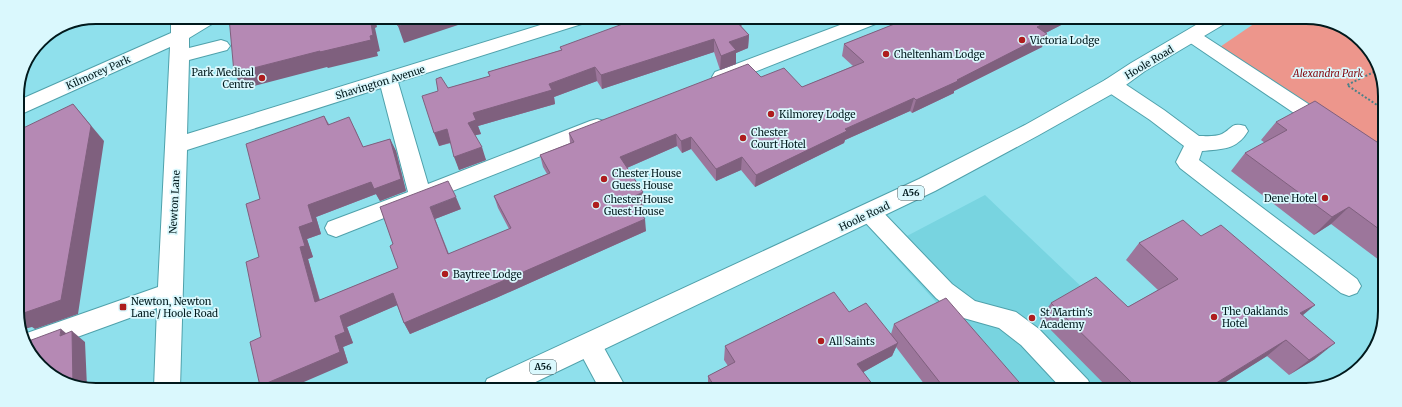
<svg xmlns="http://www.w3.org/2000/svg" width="1402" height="407" font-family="Merriweather,serif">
<rect width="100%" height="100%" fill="#8fe0ec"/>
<path fill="#78d4e0" d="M985,195L1190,390L1015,389L886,247Z"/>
<path fill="#ed968c" d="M1261,19L1326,20L1365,44L1384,81L1383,163L1214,51Z"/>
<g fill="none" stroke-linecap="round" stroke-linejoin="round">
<g stroke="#4fa1ab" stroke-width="2">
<path id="minor" d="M171,17H189V22L198,17H220L217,21L189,38V48L221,40L227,42L230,46L227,50L189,60L187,134L563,18H591L588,22L398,82L428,184L590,121L597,119L604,121L607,126L604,131L336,237L328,234L325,228L328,222L408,192L381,88L187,150L180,388H154L157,308L36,352L30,350L25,339L27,333L158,287L170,47L17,116V101L171,33Z
M856,19H881L878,23L729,82L722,83L715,82L712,77L715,72Z
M1192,30L1198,32L1333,120L1336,125L1333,130L1326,132L1319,130L1186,40L1183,36L1186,32Z
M1112,78L1119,80L1164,110L1199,136C1205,136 1216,137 1222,134C1233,128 1231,122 1245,126L1248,131C1237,150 1222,149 1202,151L1199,160L1357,279L1361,286L1357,293L1349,296L1341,293L1180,168L1176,162L1184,146L1150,120L1105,90L1102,85L1105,80Z
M870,204L878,207L952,284L975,301L1016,312L1039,329L1088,380L1092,389H1062L1021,345L999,328L960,317L936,298L862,219L859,213L862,207Z
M589,334L598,337L626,388H599L576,345L580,337Z"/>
</g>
<g stroke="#4fa1ab" stroke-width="2">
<path id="highway" d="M1206,19H1229L1226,23L1145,71L1119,90L1039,135L935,191L523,388H483L487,379L919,179L1025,125L1105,80L1131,63Z"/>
</g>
<path stroke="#4b8189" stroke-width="2" stroke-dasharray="2 2" stroke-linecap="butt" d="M1378,70L1347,85L1383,109"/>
<use href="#minor" fill="#fff" fill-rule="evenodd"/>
<use href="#highway" fill="#fff" fill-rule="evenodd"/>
</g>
<path fill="#9c769b" d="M907,19H1073L1045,33L1042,47L954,91V93L912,113L910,111L845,140L844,143L755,187L741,170L716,181L691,149L682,153L677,146L627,168L644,205L637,207L646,231L496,298L410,334L404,323L397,305L347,327L353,343L343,347L348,363L261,337L259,257L260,199L324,116L329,124L355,129L363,147L390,139L396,151L406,191L380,201L376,194L316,217L321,234L307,239L313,257L308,259L320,300L398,268L393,244L380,207L461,209L435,219L449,254L509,229L498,208L494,196L547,174L543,167L540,155L570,143L569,133L761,77L802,87L853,66L842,56L844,44Z
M742,25L741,26L749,35L748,48L736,53V64L720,70L714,52L602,89L597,81L554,97L555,104L478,126L481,134L475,135L486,160L459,170L451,143L439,146L448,88L490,76L488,72L561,50L560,47Z
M1276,122L1383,146V263L1331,224L1314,235L1231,171L1245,153L1265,143L1261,140Z
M1201,236L1303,315L1315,359L1289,375L1267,356L1216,388L1218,390L1109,389L1040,319L1051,303L1128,307L1158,290L1126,260L1139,243Z
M849,312L891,334L894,324L1025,389H928L896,347L892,356L863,372L871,389H708V376L728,366L724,360L725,346Z"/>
<path fill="#7f607e" d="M370,18H375L377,27L375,28L380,51L377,52L378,56L328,68L327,67L243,89L234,73L370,36Z
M425,18H479L404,43L398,26Z
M731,18H743L742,25L730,30Z
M1053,19H1073L1032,40L1037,27Z
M1047,34L1042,47L954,91V93L912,113L916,100Z
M749,35L748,48L736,53V64L720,70L721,56L729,42Z
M714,39V52L602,89L601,75Z
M595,67L597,81L554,97L555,104L478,126L481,134L472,136L468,123L473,113Z
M914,98L910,111L845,140L844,143L755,187L756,175L845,129Z
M73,104L104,141L78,314L35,329L32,327L20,330L18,326V314Z
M447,129L452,142L439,146L434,133Z
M676,134L677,146L622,170L620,157Z
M691,137V149L682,153L681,141Z
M390,139L396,151L406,191L380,201L376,194L316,217L321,234L307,239L313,257L308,259L323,313L315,302L300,247L299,227L308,205Z
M482,147L486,160L459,170L454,157Z
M742,157L741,170L716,181V169Z
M643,192L644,205L632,210L631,198Z
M456,197L461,209L435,219L454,266L430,207Z
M1349,207L1331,224L1314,235L1332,217Z
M645,219L646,231L496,298L410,334L404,323Z
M393,293L400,304L347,327L353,343L343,347L348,363L290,388H262L260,386L335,336L340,316Z
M1315,305L1296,321L1300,313Z
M61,329L72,338V331L85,342L87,387H76L73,386L60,336Z
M1286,340L1267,356L1213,390V385Z
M898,343L892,356L853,378L857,364Z
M1335,343L1315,359L1289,375L1309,360Z
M873,385L871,389H865Z"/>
<path fill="#b589b4" stroke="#7f607e" d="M229,17L370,18L373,35L370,36L371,40L320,52V51L234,73Z
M395,18H425L398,26Z
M639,18H733L749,35L729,42L736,50L721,56L714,39L601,75L595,67L549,84L552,90L473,113L476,120L468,123L482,147L454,157L447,129L434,133L422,96L438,91L436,79L441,77L448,88L490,76L488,72L562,50L560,47Z
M907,19H1053L1037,27L1047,34L957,80L958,81L916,100L914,98L845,129L847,131L756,175L742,157L716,169L691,137L681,141L676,134L620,157L643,192L631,198L645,219L491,286L404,323L393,293L340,316L345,332L335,336L340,352L260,386L250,342L261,337L246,262L259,257L246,204L260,199L246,144L324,116L328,125L349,117L363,147L390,139L401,179L374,189L371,182L308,205L313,222L299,227L305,246L300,247L315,302L398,268L390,246L393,244L380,207L448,181L456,197L430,207L448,254L511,228L494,196L550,173L540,155L574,142L569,133L748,64L761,77L784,68L802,87L864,62L844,44Z
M1315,101L1383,146V232L1349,207L1332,217L1245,153L1287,130L1276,122Z
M73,104L91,126L61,300L18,315V218L19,211H18L17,131Z
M1183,220L1201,236L1221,225L1315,305L1300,313L1335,343L1309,360L1286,340L1213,385L1218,390H1139L1051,303L1096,277L1128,307L1178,279L1139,243Z
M834,292L849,312L866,303L898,343L857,364L873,385L865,389H716L708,376L735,362L725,346Z
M946,298L1025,389H945L894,324Z
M61,329L60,336L72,331L73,386L37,363L26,342Z"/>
<g fill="#ae1d1e" stroke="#daf8fd" stroke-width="1.5">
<circle cx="1022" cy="40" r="4"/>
<circle cx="886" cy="54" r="4"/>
<circle cx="262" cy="78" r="4"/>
<circle cx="771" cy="114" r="4"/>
<circle cx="743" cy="138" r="4"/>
<circle cx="604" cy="179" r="4"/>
<circle cx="1325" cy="198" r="4"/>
<circle cx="596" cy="205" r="4"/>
<circle cx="445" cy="274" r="4"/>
<rect x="119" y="303" width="8" height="8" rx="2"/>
<circle cx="1214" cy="317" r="4"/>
<circle cx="1032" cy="318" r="4"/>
<circle cx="821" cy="341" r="4"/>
</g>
<g text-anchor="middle" stroke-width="3.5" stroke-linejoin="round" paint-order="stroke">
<g fill="#daf8fd" stroke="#425c60" stroke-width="1">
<rect x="898" y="186" width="26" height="14" rx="3"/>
<rect x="530" y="360" width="26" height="14" rx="3"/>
</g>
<g font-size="9" font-weight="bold" fill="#01191c">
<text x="911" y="196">A56</text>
<text x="543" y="370">A56</text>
</g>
<g font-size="10" fill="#01191c" stroke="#daf8fd" text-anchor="start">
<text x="1030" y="44">Victoria Lodge</text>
<text x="894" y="58">Cheltenham Lodge</text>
<text x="254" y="76" text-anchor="end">Park Medical<tspan x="254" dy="12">Centre</tspan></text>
<text x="779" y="118">Kilmorey Lodge</text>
<text x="751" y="136">Chester<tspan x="751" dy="12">Court Hotel</tspan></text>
<text x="612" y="177">Chester House<tspan x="612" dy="12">Guess House</tspan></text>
<text x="1317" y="202" text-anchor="end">Dene Hotel</text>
<text x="604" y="203">Chester House<tspan x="604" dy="12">Guest House</tspan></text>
<text x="453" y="278">Baytree Lodge</text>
<text x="131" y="305">Newton, Newton<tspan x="131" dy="12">Lane / Hoole Road</tspan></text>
<text x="1222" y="315">The Oaklands<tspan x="1222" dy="12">Hotel</tspan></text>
<text x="1040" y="316">St Martin's<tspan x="1040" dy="12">Academy</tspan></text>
<text x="829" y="345">All Saints</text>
</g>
<g font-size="10" fill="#01191c" stroke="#daf8fd">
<text transform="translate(1149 62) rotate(-31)" y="4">Hoole Road</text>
<text transform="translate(98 72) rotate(-24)" y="4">Kilmorey Park</text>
<text transform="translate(380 82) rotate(-17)" y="4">Shavington Avenue</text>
<text transform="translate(174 202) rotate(-87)" y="4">Newton Lane</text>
<text transform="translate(864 216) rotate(-25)" y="4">Hoole Road</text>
</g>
<g font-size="10" font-style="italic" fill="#85080e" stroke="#daf8fd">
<text x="1328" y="77">Alexandra Park</text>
</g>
</g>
<path d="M0 0H1402V407H0ZM96 24H1306A72 72 0 0 1 1378 96V311A72 72 0 0 1 1306 383H96A72 72 0 0 1 24 311V96A72 72 0 0 1 96 24Z" fill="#daf8fd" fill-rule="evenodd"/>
<path fill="none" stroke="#01191c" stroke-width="2" d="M96 24H1306A72 72 0 0 1 1378 96V311A72 72 0 0 1 1306 383H96A72 72 0 0 1 24 311V96A72 72 0 0 1 96 24Z"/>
</svg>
